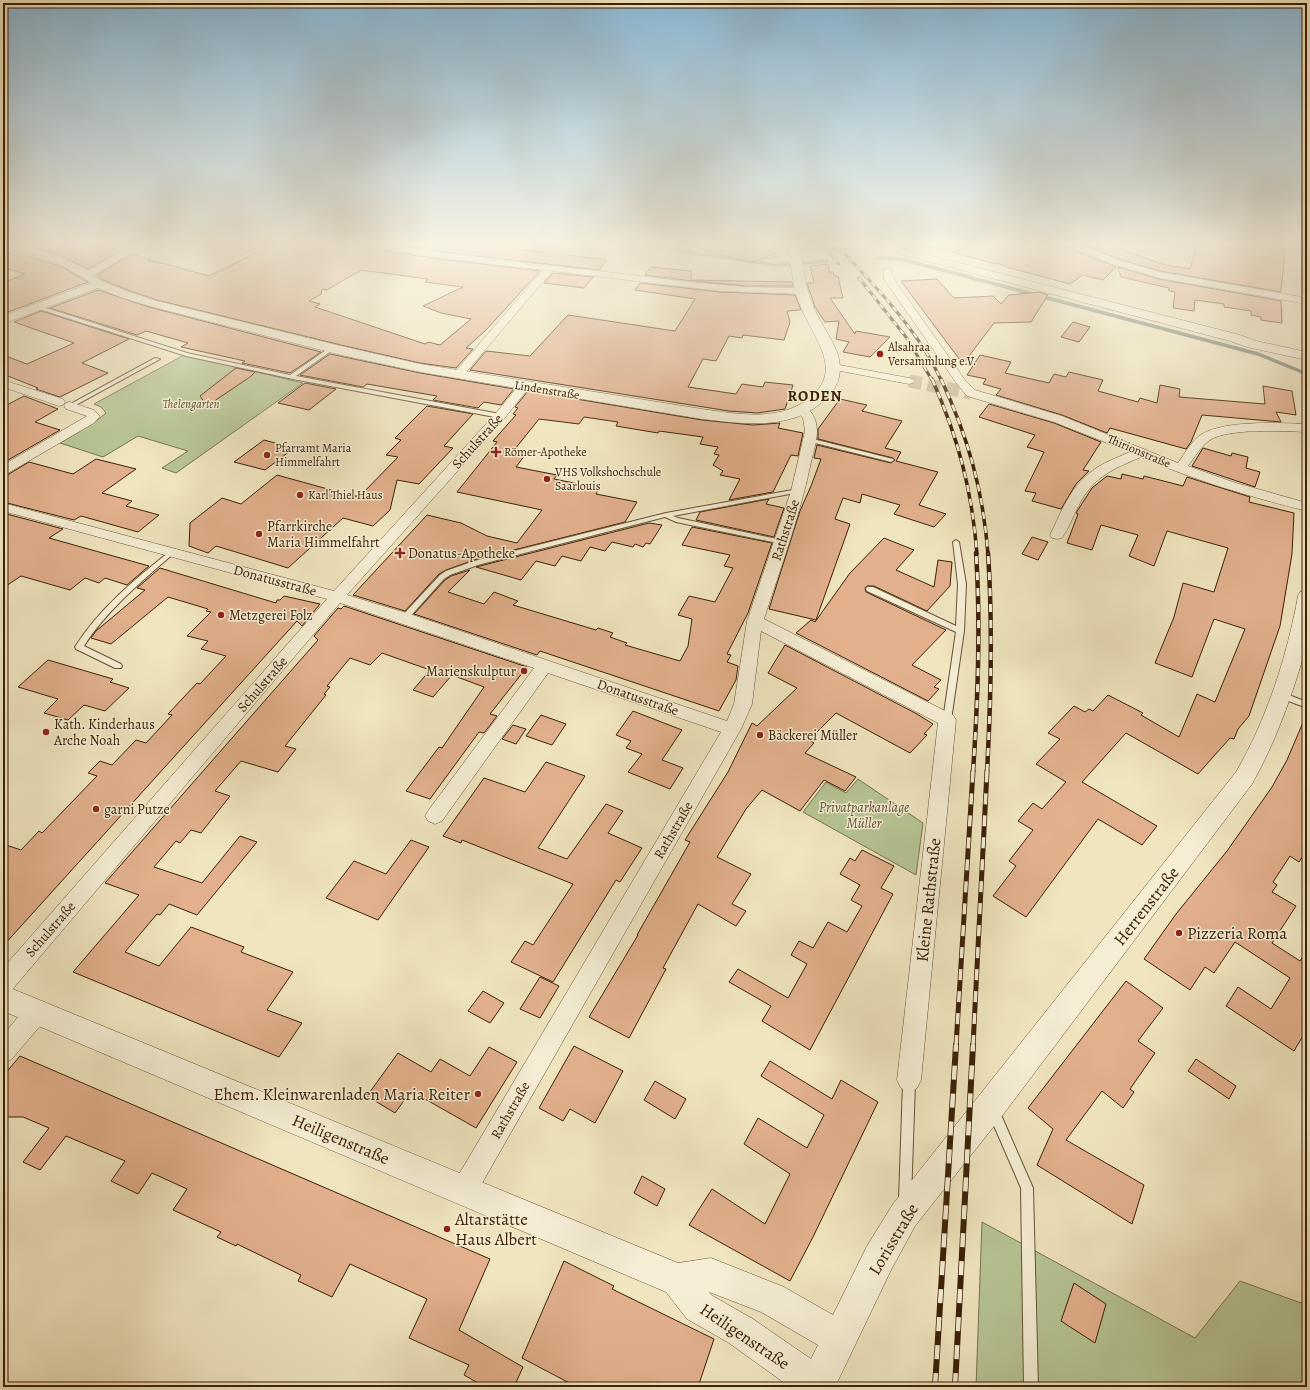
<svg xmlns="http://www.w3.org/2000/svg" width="1310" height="1390" font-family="Alegreya,serif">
<rect width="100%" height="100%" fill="#f0e5bf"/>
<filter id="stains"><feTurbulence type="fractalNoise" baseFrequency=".005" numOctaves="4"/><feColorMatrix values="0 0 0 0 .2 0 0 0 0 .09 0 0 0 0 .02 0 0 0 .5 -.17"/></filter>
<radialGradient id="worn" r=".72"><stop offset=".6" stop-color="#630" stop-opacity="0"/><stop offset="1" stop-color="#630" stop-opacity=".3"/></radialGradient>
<path fill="#b7c594" stroke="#7a734c" d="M184,355L303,383L176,473L162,468L188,451L138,436L103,457L60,443L96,421L106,413L101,407L94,404Z
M858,779L923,823L916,875L803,812L826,782L846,793Z
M982,1222L1195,1338L1240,1281L1301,1303L1307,1295V1387H976Z"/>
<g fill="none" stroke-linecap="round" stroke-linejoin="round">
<path stroke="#777f72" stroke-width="3.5" d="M617,242L776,265L827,261
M879,258L901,259L1258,354L1307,374"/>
</g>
<path fill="#e2b08d" stroke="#3c2105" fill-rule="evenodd" d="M37,242H89L120,251L88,269L59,255L29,245Z
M237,242H348L354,246L440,259L540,271L486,330L466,348L473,349L456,368L420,363L341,345L157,300L130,291L101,279L97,275L132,254L151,260L149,261L166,264L209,276L256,253L236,249ZM361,270L428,279L425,282L463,287L423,306L441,313L471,319L440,345L428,342L425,344L315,307L320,304L309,301L321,294L322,289L327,290Z
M380,242H462L607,260L599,270L469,255Z
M694,242H757L778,256L749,262L693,247Z
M933,242H1039L1047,249L1061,245L1116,267L1103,280L1083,275L1070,284L1006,267L998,263L996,264L932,247Z
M1084,242H1104L1161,264L1190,269L1197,243L1249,251L1250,249L1256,250L1257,242H1284L1283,252L1285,253L1281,292L1160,271L1118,259L1081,243Z
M14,251L62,267L88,282L3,314V283L25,274L3,267V255Z
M828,264L829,272H833L834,276H838L843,298H830L855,334L856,331L890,337L870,357L843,352L849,342L836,339L839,321L825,322L815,307L807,283H814L810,266Z
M651,267L691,271V280L792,282L793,286H747L692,281L645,275Z
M1118,267L1159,279L1281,301L1282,323L1261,320V317L1251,315V311L1224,307V304L1195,300L1194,311L1173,308L1175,292L1169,291V288L1121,277Z
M553,273L593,277L584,288L544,283Z
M937,279L954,298L993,296L1001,304L1009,295L1040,292L1048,295L1031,322L994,323L963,364L901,281Z
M640,283L720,292L795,295L801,310L787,311L790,322L784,340L743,335L742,338L729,336L716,361L703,359L688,387L736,394L742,384L763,387L765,382L793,385L785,409L757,413L729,411L470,370L486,351L530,356L568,315L675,331L695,299L635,290Z
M98,290L149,307L321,352L290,373L242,363L245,361L181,347L188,343L146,331L137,335L50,308Z
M41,311L129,339L82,363L108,373L60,397L36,389L38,388L3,374V355L27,364L74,343L14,322Z
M1073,322L1090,327L1079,342L1061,337Z
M330,354L420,373L514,389L501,405L484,402L478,408L433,400L437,396L367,384L363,387L300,375Z
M980,355L1011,362L1005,373L1049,383L1054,374L1066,377L1069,372L1103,380L1098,391L1138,402L1140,398L1157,403L1160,385L1180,389L1179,397L1265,404L1263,386L1292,391L1296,415L1276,412L1281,422L1202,415L1191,442L1186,449L1110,428L1107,433L1062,415L996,395L1001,389L983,384L986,379L967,375Z
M236,368L255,372L250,377L207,406L200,396Z
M305,383L336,389L309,410L278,403Z
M528,391L702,420L753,425L780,423L778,428L803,433L798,456L791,455L773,492L729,500L740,479L720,475L723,471L713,465L719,455L714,454L718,447L700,444L703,437L659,431L658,433L616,426L618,422L584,417L579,424L539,419L515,449L528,451L516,467L557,475L554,479L599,488L596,494L637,502L625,522L474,560L446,570L439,574L405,611L353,595L427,515L461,523L487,536L517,543L542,510L457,492L497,442L493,441L516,415L513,414L518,408L515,407Z
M24,396L58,409L35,422L60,430L3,463V407Z
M840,399L867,405L862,411L902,421L885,448L901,452L896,461L938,472L919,505L946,514L934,527L894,514L900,505L862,494L860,503L843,498L835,519L850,524L816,620L769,609L800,511L811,486L821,459L814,458L817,445L891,463L895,460L893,458L818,439V429Z
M989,404L1054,423L1101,442L1083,470L1089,471L1076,484L1061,509L1032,501L1036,493L1025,491L1044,452L1027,447L1035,435L979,417Z
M427,406L473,414L444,446L453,448L419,484L397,480L390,510L373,526L343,518L288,568L216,546L208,553L189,546L190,523L222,498L241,504L277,475L353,496H360L398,457L386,455L401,440L395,438Z
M264,440L294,448L265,470L234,462Z
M1203,448L1231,456L1232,453L1248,457L1246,468L1260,472L1255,487L1192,466Z
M96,459L136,469L102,493L132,501L126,506L159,515L138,532L81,516L74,520L3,502V475L9,474L29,462L73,474Z
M1122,474L1143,479L1144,476L1183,486L1187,477L1250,497L1249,502L1294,513L1292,554L1280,626L1249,716L1238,729L1234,739L1230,738L1198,774L1126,733L1082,782L1157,826L1142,845L1098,819L1026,917L993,896L1016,866L1009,861L1033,830L1018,821L1033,803L1042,809L1066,782L1036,764L1060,739L1048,733L1074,706L1085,712L1089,709L1093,711L1108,695L1143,713L1141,715L1179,737L1197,694L1215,702L1245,629L1214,619L1192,677L1155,663L1174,617L1183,583L1214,592L1228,548L1167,531L1154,566L1129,556L1138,535L1101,525L1092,550L1067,543L1078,514L1076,513L1092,488L1107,476L1121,479Z
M769,499L766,504L784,508L774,537L696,520L700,512Z
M3,513L63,529L49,538L149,566L127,585L105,578L99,583L85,578L70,590L21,576L3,588Z
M649,523L662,525L650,544L646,543L643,547L635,544L633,547L612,542L605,551L590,547L581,561L562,556L555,566L536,561L521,580L476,567Z
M692,527L772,543L748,613L727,654L731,655L727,662L738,666L736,680L719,711L540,651L537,655L414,614L445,580L451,576L470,570L448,592L484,604L494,592L518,601L513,605L596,630L598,628L613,633L610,637L627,643L625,645L680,661L688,646L692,619L678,615L689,596L715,602L733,568L724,566L730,555L682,545Z
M1032,537L1048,542L1038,560L1022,554Z
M884,538L914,550L896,570L934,587L938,560L952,562L950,586L927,611L874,586H867L865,588L866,592L946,630L912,665L941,680L934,687L939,689L928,701L796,633L811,620L815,622L850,573Z
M160,568L276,603L277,600H280L284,596L320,604L302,626L297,621L3,946V844L21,850L39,831L42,833L97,776L88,773L100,761L112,765L136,740L146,743L172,715L168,714L197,683L200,684L226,656L201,649L208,641L187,636L211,612L206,611L208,609L168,597L111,644L91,638L96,631L145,590L137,588Z
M344,606L527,667L490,714L497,716L484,733L479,732L430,799L406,791L439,747L442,748L484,687L452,675L433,697L413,690L430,670L382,653L370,665L350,658L327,686L330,687L324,694L326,695L285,746L296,749L278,772L241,761L215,791L230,796L201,833L191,830L180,843L176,841L154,867L202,883L240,836L257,842L197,915L169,904L160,915L157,914L125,952L159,966L191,927L244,947L241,952L293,972L267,1010L302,1023L279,1057L73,972L139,895L105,883L318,640L314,636L338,608L341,609Z
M785,645L917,714L933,724L924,734L927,735L910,753L836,713L809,740L814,743L805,753L856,777L845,791L824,780L800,811L762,790L746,809L717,857L751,874L732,904L746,911L736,926L698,904L663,968L666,969L629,1038L589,1017L638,935H637L690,842L685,840L728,772L752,723L757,726L797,688L768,673Z
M48,660L113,679L110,682L129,688L105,711L84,705L68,720L44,713L58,699L18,687Z
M633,711L682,730L662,760L683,768L670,789L628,772L642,754L626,748L631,741L616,735Z
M1307,713V850L1299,862L1290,856L1273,882L1277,885L1272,892L1296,906L1272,943L1300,961L1307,950V1029L1294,1051L1226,1006L1238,987L1271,1009L1290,978L1235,942L1214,973L1205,967L1190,990L1144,959L1176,914L1227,851L1272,787L1287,760Z
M541,715L566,724L552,745L526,736Z
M513,725L526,729L516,744L502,739Z
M546,762L585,776L538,848L567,859L606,804L623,811L608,833L642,848L620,882L616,880L553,982L511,962L525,941L533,945L573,884L462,840L461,843L443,836L484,778L525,792Z
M411,840L429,847L378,920L326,898L354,861L386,874Z
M862,850L894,866L881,888L893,894L810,1050L762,1021L771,1006L729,982L738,969L788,998L807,964L791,955L799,941L813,948L828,922L847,932L862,906L851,900L860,885L840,874L850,858L855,861Z
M540,977L559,986L540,1018L520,1009Z
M1126,981L1163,1008L1138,1041L1155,1053L1130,1089L1134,1092L1123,1108L1102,1091L1066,1140L1144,1185L1132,1224L1037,1165L1053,1129L1028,1108Z
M483,991L504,1003L490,1023L468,1011Z
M574,1046L623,1071L595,1123L570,1109L563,1121L539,1108Z
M489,1047L517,1062L476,1128L411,1091L395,1113L367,1096L398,1053L431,1072L440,1059L470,1076Z
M20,1056L490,1259L459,1330L523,1367L514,1387H485L464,1375L469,1365L409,1338L427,1299L350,1264L332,1297L298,1281L301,1275L237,1244L236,1246L217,1237L221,1232L173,1210L187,1189L152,1173L138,1194L111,1181L125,1161L66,1136L40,1170L23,1162L49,1128L23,1117H3V1076Z
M1196,1059L1236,1086L1229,1099L1188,1071Z
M770,1061L832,1099L841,1080L878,1102L813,1237L790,1281L689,1225L712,1189L765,1224L790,1174L744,1144L758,1118L807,1148L824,1115L761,1076Z
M655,1081L686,1099L675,1119L644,1100Z
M642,1176L665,1189L657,1206L634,1193Z
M564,1261L614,1286L612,1289L714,1339L698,1387H577L522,1358Z
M1074,1283L1106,1304L1095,1343L1061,1321Z"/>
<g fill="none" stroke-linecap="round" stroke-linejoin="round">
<path stroke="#ccbe9a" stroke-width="13" stroke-dasharray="13 6" stroke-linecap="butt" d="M909,381L971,393"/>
<path stroke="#ccbe9a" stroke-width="13" stroke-dasharray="13 6" stroke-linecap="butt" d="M815,244L836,242"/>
<g stroke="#695234" stroke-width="2">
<path id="service" d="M36,306H40L187,353L290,375L332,346L335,348L334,349L296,376L500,414L503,416L500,418L293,379L186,356L36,308Z
M155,358L160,359L72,407L67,406Z
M809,438L893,459L894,460L891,462L807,441L806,440Z
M798,489L801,491L800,492L673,516L678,518L782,540L785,542L784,543L782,544L676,522L665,517L478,565L450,575L444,579L407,620H404L400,618L440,575L446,571L474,561L666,513Z
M956,540L959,542L966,584L964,631L951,720L950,722H944L943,720L956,632L867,591L866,589L867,587H873L956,626L958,584L953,542Z
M171,551L173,552L174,553L173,554C141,582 107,610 84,646L121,664L122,666L121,668H115L76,649L75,647C99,609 134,580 169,552Z
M1281,692L1307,702V708L1278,697L1277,695L1278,693Z
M909,1077L913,1079L915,1083L911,1199L909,1203L905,1205L901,1203L899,1199L903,1083L905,1079Z
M994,1106L998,1108L1033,1188L1038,1387H1024L1021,1188L988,1112L990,1108Z"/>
</g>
<g stroke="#695234" stroke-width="1">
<path id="minor" d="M3,242C26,242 68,259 88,271L138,242H149L94,275L104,284L99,287L63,266L37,256L3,246Z
M349,242H370L469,256L692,282L747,287L801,288L806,291L801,294L720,291L552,271L462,377H454L452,375L454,373L543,270L440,258L354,245Z
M775,242H788L801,248L796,251L777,244Z
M1062,242H1075L1118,260L1160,272L1307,298V304L1159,278L1112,264L1064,244Z
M888,268L891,269L894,279L965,380L975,390L1062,416L1178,463C1185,453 1192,440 1202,434C1226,420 1280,423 1307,424V432C1284,431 1228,428 1210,440C1201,446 1195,457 1188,466L1233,482L1307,503V511C1250,497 1194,480 1141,457C1113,469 1093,477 1079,505C1073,516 1069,528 1062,538L1057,539L1052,538L1050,535C1061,513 1070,487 1091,472C1102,463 1116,458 1130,452L1054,422L967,396L957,384L884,279L883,271Z
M834,364L909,378L913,379L915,381L913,383L909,384L830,369L828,367L830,365Z
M3,380L63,399L65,402L63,405L59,406L3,387Z
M524,382L528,384L530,386L504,419L347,595L410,614L727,721L734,704L747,621L791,491L805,431L803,418L795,410L797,407C810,404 817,419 817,431C817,442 812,456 810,467C799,519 780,569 764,619L953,715L956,720L921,1080L917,1088L909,1092L901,1088L897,1080L938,723L761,631L752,704L741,729L473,1199L464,1203L455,1199L451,1190L455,1181L721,732L548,673L442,821L435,824L428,821L425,816L428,811L534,668L340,603L11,991L3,994V968L327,599L3,511V503L334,591L496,413L520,384Z
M70,402L94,410L100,416L94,423L8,473L3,474V465L87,416L66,409L64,406L66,403Z
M38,1000L46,1003L49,1011L46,1019L11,1060L3,1063V1035L30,1003Z"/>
</g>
<g stroke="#695234" stroke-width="1">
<path id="tertiary" d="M809,242H819L821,244L819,246L800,251C800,257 803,262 803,268C806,287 811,304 820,320C826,331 834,343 838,355C842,370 840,383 830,394C798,432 745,424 702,419L420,372L341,355L149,306L120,297L98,288L3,324V316L99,280L129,292L157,301L341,346L420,364L702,409C737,414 778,422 808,399C846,371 813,338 801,307C795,294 793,280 791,266C790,258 787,253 792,246Z
M870,242H886L897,247L1240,335L1256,341L1307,352V360L1247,347L1230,341L889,251L872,244Z
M1307,590V642L1304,654C1291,699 1275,743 1252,784L1002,1116L915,1226L891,1270L835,1387H790L729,1343L687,1319L666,1292L3,1011V985L678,1263L711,1258L784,1287L833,1315L867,1246L893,1204L1236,772C1267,719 1287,656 1298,596L1300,592ZM709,1292L761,1312L818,1345L811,1359L753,1319L711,1295Z"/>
</g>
<use href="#service" fill="#f5eed5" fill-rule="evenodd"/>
<use href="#minor" fill="#f5eed5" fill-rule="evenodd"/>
<use href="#tertiary" fill="#f5eed5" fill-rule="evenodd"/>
<g stroke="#3c2105" stroke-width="3">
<path id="rail-far4" d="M819,242L839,264
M827,242L836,252
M834,242C872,283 918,329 941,380
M859,278L906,337L932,380"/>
</g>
<g stroke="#3c2105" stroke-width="3.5">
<path id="rail-far3" d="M932,379C958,437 972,490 977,554
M941,379C968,437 983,490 988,554"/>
</g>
<g stroke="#3c2105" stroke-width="4.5">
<path id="rail-far2" d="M973,772C978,699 981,626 976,553
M987,772C991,699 993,626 988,553"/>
</g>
<g stroke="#3c2105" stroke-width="5">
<path id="rail-far1" d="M956,1046L973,771
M973,1046L987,771"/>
</g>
<g stroke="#3c2105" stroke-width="6">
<path id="rail" d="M935,1387L956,1045
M955,1387L973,1045"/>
</g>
<use href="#rail-far4" stroke="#f5eed5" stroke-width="2" stroke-dasharray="5.5" stroke-linecap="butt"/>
<use href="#rail-far3" stroke="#f5eed5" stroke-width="2.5" stroke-dasharray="7" stroke-linecap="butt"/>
<use href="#rail-far2" stroke="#f5eed5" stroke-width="3" stroke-dasharray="8" stroke-linecap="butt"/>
<use href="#rail-far1" stroke="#f5eed5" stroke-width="3.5" stroke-dasharray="11" stroke-linecap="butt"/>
<use href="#rail" stroke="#f5eed5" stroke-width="4.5" stroke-dasharray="14" stroke-linecap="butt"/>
</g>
<linearGradient id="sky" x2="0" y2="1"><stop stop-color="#8ab8d6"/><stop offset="0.56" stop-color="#f8f3e2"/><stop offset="1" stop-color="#f8f3e2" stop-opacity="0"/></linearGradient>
<rect width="1310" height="436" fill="url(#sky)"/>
<g fill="#8f2418" stroke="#f5eed5" stroke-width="1.5">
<circle cx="880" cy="354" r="4"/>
<path d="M494 446h4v4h4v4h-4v4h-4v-4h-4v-4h4z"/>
<circle cx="267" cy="455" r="4"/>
<circle cx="547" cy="479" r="4"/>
<circle cx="300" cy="495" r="4"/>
<circle cx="259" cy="534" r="4"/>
<path d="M398 547h4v4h4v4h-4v4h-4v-4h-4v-4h4z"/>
<circle cx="221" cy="615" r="4"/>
<circle cx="524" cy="671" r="4"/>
<circle cx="46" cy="732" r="4"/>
<circle cx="760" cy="735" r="4"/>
<circle cx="96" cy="809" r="4"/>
<circle cx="1179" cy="933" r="4"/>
<circle cx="478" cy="1094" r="4"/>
<circle cx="447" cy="1229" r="4"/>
</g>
<g text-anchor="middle" stroke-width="3" stroke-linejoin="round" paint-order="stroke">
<g font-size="12" fill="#3c2105" stroke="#f5eed5" text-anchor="start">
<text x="888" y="351">Alsahraa<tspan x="888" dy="14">Versammlung e.V.</tspan></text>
<text x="275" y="452">Pfarramt Maria<tspan x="275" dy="14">Himmelfahrt</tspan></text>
<text x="504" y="456">Römer-Apotheke</text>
<text x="555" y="476">VHS Volkshochschule<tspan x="555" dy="14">Saarlouis</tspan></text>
<text x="308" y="499">Karl Thiel Haus</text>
</g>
<g font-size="12" fill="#3c2105" stroke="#f5eed5">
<text transform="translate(547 390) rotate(9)" y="4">Lindenstraße</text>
<text transform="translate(1139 451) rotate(23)" y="4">Thirionstraße</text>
</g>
<g font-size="12" font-style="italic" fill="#615230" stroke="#f5eed5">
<text x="191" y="408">Thelengarten</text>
</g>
<g font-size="14" fill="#3c2105" stroke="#f5eed5">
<text transform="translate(477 441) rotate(-48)" y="5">Schulstraße</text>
<text transform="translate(785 530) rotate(-72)" y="5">Rathstraße</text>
<text transform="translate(275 580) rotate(15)" y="5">Donatusstraße</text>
<text transform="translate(262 684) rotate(-49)" y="5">Schulstraße</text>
<text transform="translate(638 697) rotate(19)" y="5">Donatusstraße</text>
<text transform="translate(673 830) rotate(-60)" y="5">Rathstraße</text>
<text transform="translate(50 929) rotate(-49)" y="5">Schulstraße</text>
<text transform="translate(510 1110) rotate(-60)" y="5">Rathstraße</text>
</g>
<g font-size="14" fill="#3c2105" stroke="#f5eed5" text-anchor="start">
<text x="267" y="531">Pfarrkirche<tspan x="267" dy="16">Maria Himmelfahrt</tspan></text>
<text x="408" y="558">Donatus-Apotheke</text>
<text x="229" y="620">Metzgerei Folz</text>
<text x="516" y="676" text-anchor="end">Marienskulptur</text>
<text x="54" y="729">Kath. Kinderhaus<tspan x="54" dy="16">Arche Noah</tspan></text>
<text x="768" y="740">Bäckerei Müller</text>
<text x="104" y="814">garni Putze</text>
</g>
<g font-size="14" font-style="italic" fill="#615230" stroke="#f5eed5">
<text x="864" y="812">Privatparkanlage<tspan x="864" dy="16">Müller</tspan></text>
</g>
<g font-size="15" font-weight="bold" letter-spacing="1" fill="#3c2105" stroke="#f5eed5">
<text x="815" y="401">RODEN</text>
</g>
<g font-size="17" fill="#3c2105" stroke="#f5eed5">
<text transform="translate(928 900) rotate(-84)" y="6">Kleine Rathstraße</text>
<text transform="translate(1146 906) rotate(-52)" y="6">Herrenstraße</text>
<text transform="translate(341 1139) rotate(23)" y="6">Heiligenstraße</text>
<text transform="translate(893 1239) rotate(-59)" y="6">Lorisstraße</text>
<text transform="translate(745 1336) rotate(34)" y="6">Heiligenstraße</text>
</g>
<g font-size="17" fill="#3c2105" stroke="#f5eed5" text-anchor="start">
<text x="1187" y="939">Pizzeria Roma</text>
<text x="470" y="1100" text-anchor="end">Ehem. Kleinwarenladen Maria Reiter</text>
<text x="455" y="1225">Altarstätte<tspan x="455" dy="20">Haus Albert</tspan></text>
</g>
</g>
<rect width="1310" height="1390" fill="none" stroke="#f0e5bf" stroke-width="16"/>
<rect x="4" y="4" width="1302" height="1382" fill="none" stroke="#3c2105" stroke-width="2"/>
<rect x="8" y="8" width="1294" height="1374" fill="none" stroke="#3c2105"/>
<rect width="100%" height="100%" filter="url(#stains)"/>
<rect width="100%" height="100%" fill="url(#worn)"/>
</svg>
